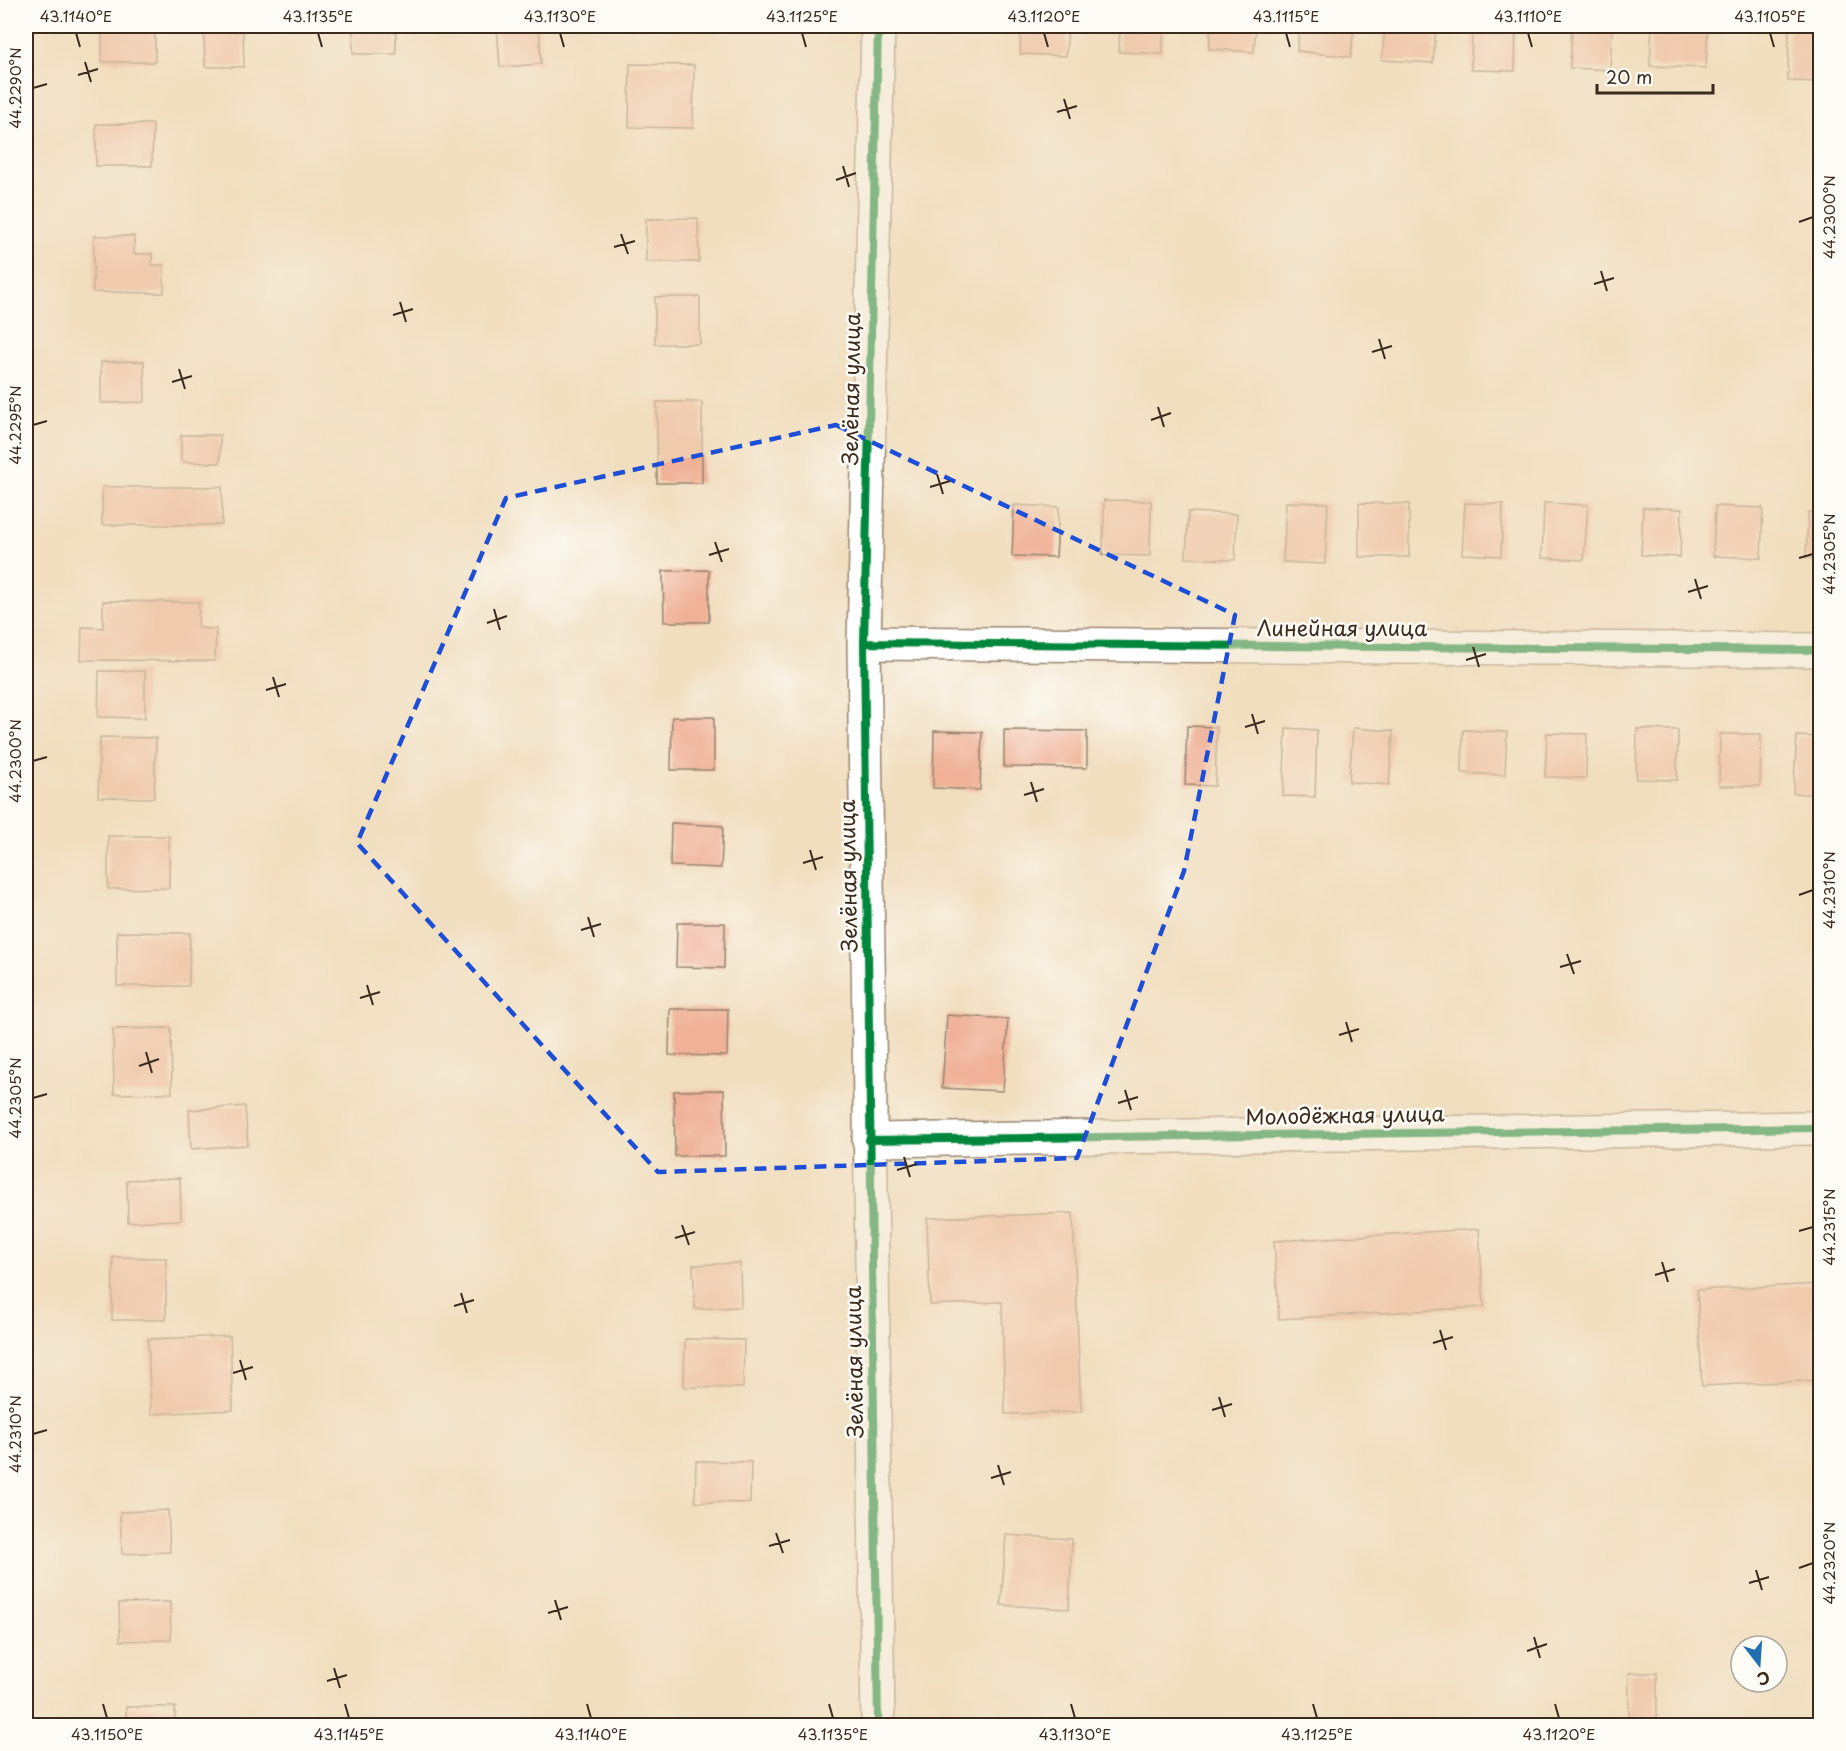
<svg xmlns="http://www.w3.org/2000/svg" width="1846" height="1751" font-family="'Playpen Sans',sans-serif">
<rect width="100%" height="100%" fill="#fdfcf7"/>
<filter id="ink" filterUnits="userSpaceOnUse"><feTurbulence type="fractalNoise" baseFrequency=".0167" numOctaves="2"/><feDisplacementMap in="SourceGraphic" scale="12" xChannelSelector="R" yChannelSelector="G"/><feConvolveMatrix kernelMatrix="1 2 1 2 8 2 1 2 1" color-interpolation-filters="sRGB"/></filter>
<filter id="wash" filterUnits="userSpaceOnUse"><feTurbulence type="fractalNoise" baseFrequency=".008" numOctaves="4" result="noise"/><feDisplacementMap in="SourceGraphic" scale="24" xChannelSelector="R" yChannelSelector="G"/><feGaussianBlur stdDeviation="1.35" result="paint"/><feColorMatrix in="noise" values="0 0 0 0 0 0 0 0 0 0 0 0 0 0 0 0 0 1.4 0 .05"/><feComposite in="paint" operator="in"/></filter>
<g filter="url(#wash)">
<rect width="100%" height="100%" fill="#f1debf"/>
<g id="blocks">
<path fill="#f0b197" d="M102,26H155V62H102Z
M353,26H396V54H353Z
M497,26H539L541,64L500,67Z
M1021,26H1068L1066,56L1020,54Z
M1120,26H1164L1163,54L1119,52Z
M1211,26H1256L1254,52L1209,49Z
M1300,26H1354L1351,57L1297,51Z
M1385,26H1436L1433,63L1382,60Z
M1472,26H1516L1515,71L1471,70Z
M1572,26H1612L1610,70L1570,68Z
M1652,26H1708L1706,68L1650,66Z
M1789,26H1820V82L1788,81Z
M243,31L244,67H205L204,32Z
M630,64L694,65L693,128L629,127Z
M96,124H153L152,166H96Z
M698,218L699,262H646V219Z
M94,236H134V254H152V265H164V293L93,292Z
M655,297H700V344H655Z
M144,361L145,402L101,403V362Z
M657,402H702V483H657Z
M181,435H220V463L181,462Z
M102,487H222V525H102Z
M1104,500L1151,501L1150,556L1103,555Z
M1286,502L1328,503L1325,564L1283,562Z
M1359,503L1409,504V557H1359Z
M1465,503L1503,504L1501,556L1462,554Z
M1544,503L1588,505L1584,560L1542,558Z
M1014,505L1059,507L1056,557L1012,556Z
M1715,506L1763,508L1761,558L1713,556Z
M1643,507L1682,509L1680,557L1641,555Z
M1188,512L1237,514L1235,560L1186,558Z
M1808,512H1820V559L1806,558Z
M709,570V622H664L663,571Z
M103,601L199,602L198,628L216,629L215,661L81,660L82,627L103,628Z
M99,671H145V718L98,717Z
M672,717H714V770H671Z
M1187,726L1217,727L1215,786L1185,785Z
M1286,728L1317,730L1315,797L1283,796Z
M1353,728L1393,731L1389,785L1349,782Z
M1637,729L1678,730L1677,780L1636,779Z
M1004,730L1087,731V768L1004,767Z
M1463,730L1507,732L1505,775L1462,773Z
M934,731L982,732L980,790L933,788Z
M1547,733L1587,734L1586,778L1545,777Z
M1720,734H1761L1760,786H1719Z
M1797,736L1820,737V795L1793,793Z
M100,737L156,738L154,798L98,797Z
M671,823L723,826L721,868L670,866Z
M108,836H169V888L108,889Z
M677,923H725L724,968L676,967Z
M117,932L190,933L189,986H117Z
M670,1009H728L727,1056L669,1055Z
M947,1015L1008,1019L1003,1091L942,1088Z
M171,1028L172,1093L114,1094L113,1029Z
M724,1090L725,1156H675L674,1091Z
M245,1106L248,1145L191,1149L189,1110Z
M180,1178L181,1220L128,1222L127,1180Z
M1073,1213L1081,1412L1005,1414L1002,1302L930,1305L927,1218Z
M1479,1229L1484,1307L1279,1319L1274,1241Z
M113,1257L166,1258V1320H112Z
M740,1263L741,1307L695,1309L693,1265Z
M1820,1284V1380L1702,1386L1697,1290Z
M230,1336L233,1410L151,1414L148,1339Z
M685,1339L744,1340L743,1388L684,1387Z
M696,1461L751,1462L750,1503L695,1502Z
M168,1510L170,1552L122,1554L120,1512Z
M1006,1535L1072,1539L1069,1609L1001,1605Z
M170,1602L171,1640L120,1641L119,1603Z
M1629,1673H1657V1726H1629Z
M126,1707H175V1726H126Z"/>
</g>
</g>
<g filter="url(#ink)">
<use href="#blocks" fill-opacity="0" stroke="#96846e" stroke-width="1.5"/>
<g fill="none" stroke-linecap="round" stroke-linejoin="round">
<g stroke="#96846e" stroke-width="36">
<path id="minor" d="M878,26L864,643L878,1726
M864,643L1820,650
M869,1140L1820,1128"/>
</g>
<use href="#minor" stroke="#fff" stroke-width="33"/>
<g stroke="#fdfcf7" stroke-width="11">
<path id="cycleway" d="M878,26L864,643L878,1726
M864,643L1820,650
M869,1140L1820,1128"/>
</g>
<use href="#cycleway" stroke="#00873e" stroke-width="8"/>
</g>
</g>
<path d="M0 0H1846V1751H0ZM836,425L1235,615L1184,871L1077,1158L658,1172L357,843L506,498Z" fill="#f1debf" fill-opacity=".55" fill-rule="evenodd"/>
<path fill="none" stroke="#1d4ed8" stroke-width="4.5" stroke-dasharray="12 8" stroke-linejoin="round" d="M836,425L1235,615L1184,871L1077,1158L658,1172L357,843L506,498Z"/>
<path fill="none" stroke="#3b2a1e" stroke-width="2" d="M76,33L80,47M318,33L322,47M560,33L564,47M802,33L806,47M1044,33L1048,47M1286,33L1290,47M1528,33L1532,47M1770,33L1774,47M85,62L91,82M78,75L98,69M33,88L47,84M1064,99L1070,119M1057,112L1077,106M843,166L849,187M836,180L856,173M1799,222L1813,217M621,234L628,254M614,247L635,241M1601,271L1607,291M1594,284L1614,278M400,302L406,322M393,315L413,309M1379,339L1385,359M1372,352L1392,346M179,369L185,389M172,382L192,376M1158,407L1164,427M1151,420L1171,413M33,425L47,421M937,474L943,494M930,487L950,481M715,542L722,562M709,555L729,549M1799,558L1813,554M1695,579L1701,599M1688,592L1708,586M494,609L500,630M487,623L507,616M1473,647L1479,667M1466,660L1486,654M273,677L279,697M266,690L286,684M1252,714L1258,734M1245,727L1265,721M33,761L47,757M1031,782L1037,802M1024,795L1044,789M810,850L816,870M803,863L823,857M1799,895L1813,890M588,917L594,937M581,930L601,924M1567,954L1574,974M1560,967L1581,961M367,985L373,1005M360,998L380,992M1346,1022L1352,1042M1339,1035L1359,1029M146,1052L152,1073M139,1066L159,1059M1125,1090L1131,1110M33,1098L47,1094M1118,1103L1138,1097M904,1157L910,1177M897,1170L917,1164M682,1225L689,1245M1799,1231L1813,1227M675,1238L695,1232M1662,1262L1668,1282M1655,1275L1675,1269M461,1293L467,1313M454,1306L474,1300M1440,1330L1446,1350M1433,1343L1453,1337M240,1360L246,1380M233,1373L253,1367M1219,1397L1225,1417M1212,1410L1232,1404M33,1434L47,1430M998,1465L1004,1485M991,1478L1011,1472M776,1533L783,1553M769,1546L790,1540M1799,1568L1813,1563M1756,1570L1762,1590M1749,1583L1769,1577M555,1600L561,1620M548,1613L568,1607M1534,1637L1540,1658M1527,1651L1547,1644M334,1668L340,1688M327,1681L347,1675M103,1704L107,1718M345,1704L349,1718M587,1704L591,1718M829,1704L833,1718M1071,1704L1075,1718M1313,1704L1317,1718M1555,1704L1559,1718"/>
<g text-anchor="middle" stroke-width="5" stroke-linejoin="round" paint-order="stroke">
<g font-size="21" fill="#3b2a1e" stroke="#fdfcf7">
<text transform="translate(852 389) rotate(-89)" y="7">Зелёная улица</text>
<text x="1342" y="636">Линейная улица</text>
<text transform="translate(849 876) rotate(-91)" y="7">Зелёная улица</text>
<text transform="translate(1345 1116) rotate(-1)" y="7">Молодёжная улица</text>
<text transform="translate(855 1362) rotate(-91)" y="7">Зелёная улица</text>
</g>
</g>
<rect width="1846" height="1751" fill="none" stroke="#fdfcf7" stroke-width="66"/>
<g transform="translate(1759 1664) rotate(163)"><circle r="28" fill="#fdfcf7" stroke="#afa8a0" stroke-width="1.5"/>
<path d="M0-4.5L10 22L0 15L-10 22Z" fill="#1f6fb2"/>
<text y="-9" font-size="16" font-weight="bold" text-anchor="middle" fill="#3b2a1e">С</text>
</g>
<path d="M1597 84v9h116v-9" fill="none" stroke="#3b2a1e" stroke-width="3"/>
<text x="1606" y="84" font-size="18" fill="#3b2a1e" stroke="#fdfcf7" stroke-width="4.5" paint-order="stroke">20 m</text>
<rect x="33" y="33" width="1780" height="1685" fill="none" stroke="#3b2a1e" stroke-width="2"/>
<g font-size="15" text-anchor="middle" fill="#3b2a1e">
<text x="76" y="22">43.1140°E</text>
<text x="318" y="22">43.1135°E</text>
<text x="560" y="22">43.1130°E</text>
<text x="802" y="22">43.1125°E</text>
<text x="1044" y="22">43.1120°E</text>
<text x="1286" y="22">43.1115°E</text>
<text x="1528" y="22">43.1110°E</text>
<text x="1770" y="22">43.1105°E</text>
<text transform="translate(16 88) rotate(-90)" y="5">44.2290°N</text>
<text transform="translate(1830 217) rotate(-90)" y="5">44.2300°N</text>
<text transform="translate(16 425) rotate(-90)" y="5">44.2295°N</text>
<text transform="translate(1830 554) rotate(-90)" y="5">44.2305°N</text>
<text transform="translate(16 761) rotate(-90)" y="5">44.2300°N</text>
<text transform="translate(1830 890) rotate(-90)" y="5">44.2310°N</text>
<text transform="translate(16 1098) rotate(-90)" y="5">44.2305°N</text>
<text transform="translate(1830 1227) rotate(-90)" y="5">44.2315°N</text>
<text transform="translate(16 1434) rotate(-90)" y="5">44.2310°N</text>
<text transform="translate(1830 1563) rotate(-90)" y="5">44.2320°N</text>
<text x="107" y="1740">43.1150°E</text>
<text x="349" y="1740">43.1145°E</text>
<text x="591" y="1740">43.1140°E</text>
<text x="833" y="1740">43.1135°E</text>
<text x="1075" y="1740">43.1130°E</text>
<text x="1317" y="1740">43.1125°E</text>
<text x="1559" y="1740">43.1120°E</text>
</g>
</svg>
